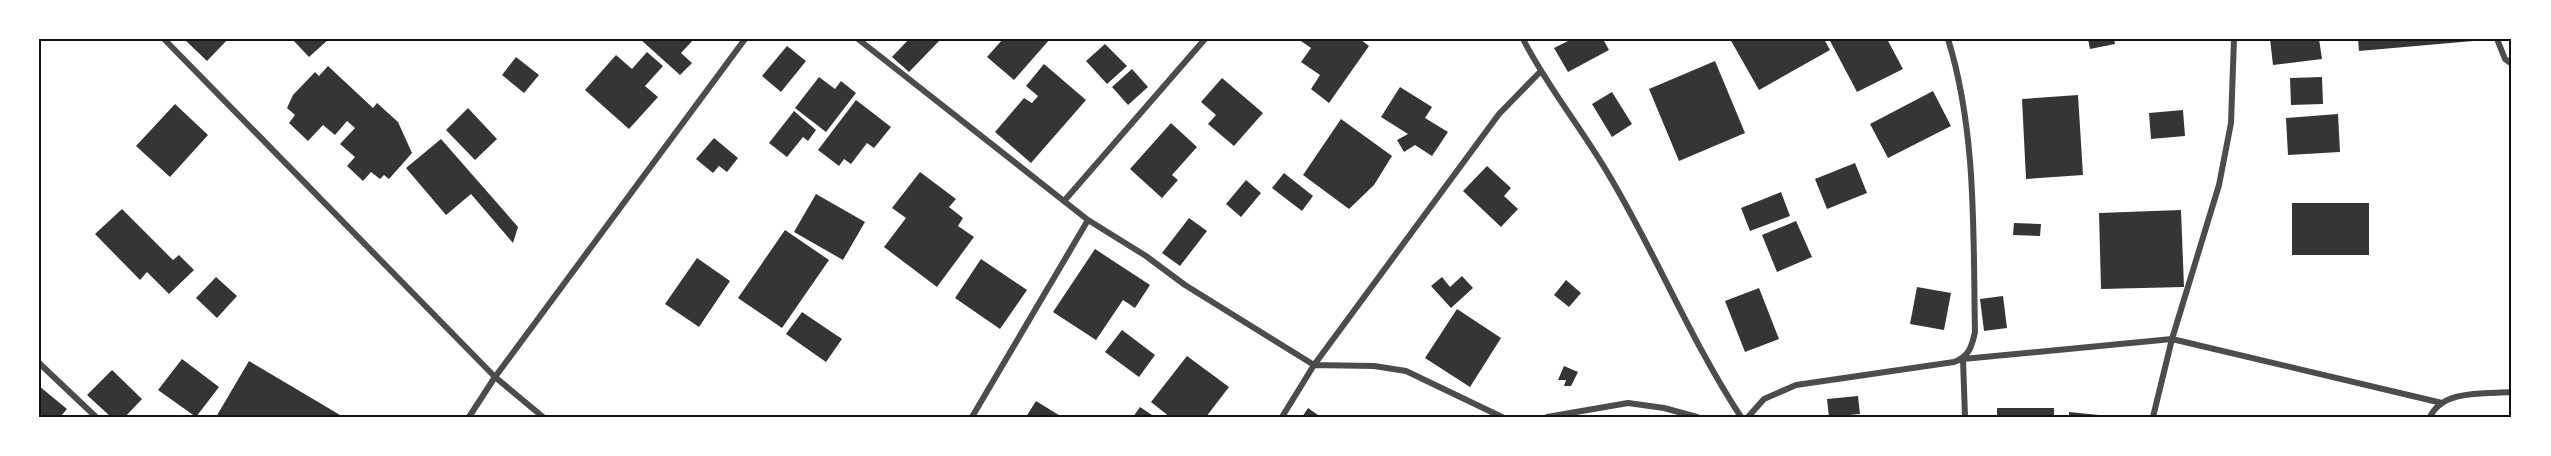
<svg xmlns="http://www.w3.org/2000/svg" width="2551" height="456" font-family="'Source Serif 4',serif">
<rect width="100%" height="100%" fill="#fff"/>
<path fill="#353535" d="M184,39H228L207,61Z
M292,39H329L309,57Z
M640,39H694L681,53L692,63L680,75Z
M909,39H941L909,72L892,57Z
M1003,39H1050L1014,80L987,57Z
M1298,39H1360L1369,46L1329,103L1311,89L1320,75L1301,62L1311,48Z
M1567,39H1603L1609,50L1568,72L1554,48L1568,41Z
M1730,39H1824L1830,50L1759,90Z
M1829,39H1887L1903,69L1857,92Z
M2088,39H2114L2115,44L2090,49Z
M2270,39H2319L2322,59L2273,65Z
M2358,39H2473V41L2359,51Z
M1105,44L1127,66L1107,84L1086,61Z
M787,46L806,61L781,92L762,76Z
M647,52L663,66L645,86L658,97L629,129L585,90L616,55L632,69Z
M516,57L539,75L524,93L502,75Z
M1715,61L1745,133L1679,161L1649,89Z
M1044,64L1086,100L1031,163L995,132L1024,98L1032,103L1038,96L1026,86Z
M328,66L373,108L377,103L398,122L412,153L389,179L384,175L380,179L371,172L363,181L347,166L355,157L340,144L355,128L347,121L335,135L323,125L308,141L289,123L295,115L287,108L293,95L315,72L319,76Z
M1132,69L1148,87L1128,105L1112,87Z
M819,77L835,89L841,81L856,93L826,132L795,108Z
M2322,77L2323,104L2291,105L2290,78Z
M1222,78L1263,113L1234,146L1208,124L1216,115L1201,102Z
M1400,87L1432,107L1425,118L1448,132L1432,156L1415,145L1404,152L1397,140L1408,134L1381,117Z
M1933,91L1951,126L1888,158L1870,124Z
M1612,92L1632,124L1612,137L1592,104Z
M2078,95L2083,175L2026,179L2022,99Z
M856,100L891,127L874,148L867,143L851,164L844,159L839,166L818,150Z
M175,104L208,135L170,177L136,146Z
M468,108L497,139L475,160L446,130Z
M2183,110L2185,136L2151,139L2149,113Z
M794,111L816,130L808,141L803,137L787,157L769,143Z
M2338,114L2340,152L2288,155L2286,118Z
M1341,119L1392,156L1374,185L1349,209L1303,175Z
M1171,123L1197,147L1172,175L1178,180L1162,198L1130,169Z
M714,138L738,158L727,172L719,166L713,173L696,159Z
M441,139L518,227L513,243L471,194L446,215L406,168Z
M1855,163L1867,193L1827,209L1815,179Z
M1487,166L1511,188L1504,196L1518,209L1501,227L1463,191Z
M920,172L956,199L949,207L963,218L958,226L974,237L937,287L884,247L906,218L892,208Z
M1284,173L1313,196L1302,211L1272,188Z
M1246,180L1261,193L1241,217L1226,204Z
M1781,192L1790,216L1750,231L1741,208Z
M816,194L865,222L843,260L794,232Z
M2292,203H2369V255H2292Z
M122,209L173,260L179,255L194,270L169,294L147,272L140,280L95,234Z
M2181,210L2184,287L2101,289L2099,213Z
M1189,218L1207,231L1180,266L1162,253Z
M1796,221L1812,257L1777,272L1762,235Z
M2014,223L2041,224L2040,236L2013,235Z
M785,230L829,260L782,328L738,298Z
M1095,249L1150,285L1135,308L1123,300L1096,340L1053,312Z
M697,258L730,281L699,327L665,304Z
M981,259L1027,290L1000,329L955,298Z
M1462,276L1473,288L1451,308L1431,286L1442,277L1450,287Z
M216,277L237,296L217,318L196,298Z
M1566,280L1581,293L1569,307L1554,295Z
M1917,287L1951,293L1944,330L1910,324Z
M1759,288L1779,339L1745,352L1725,301Z
M2003,296L2007,328L1984,331L1980,299Z
M1457,309L1501,338L1470,387L1425,358Z
M802,312L842,339L826,362L786,334Z
M1122,330L1155,355L1139,377L1105,352Z
M1187,356L1229,387L1206,417H1170L1151,402Z
M182,359L219,387L196,417L158,390Z
M249,361L340,415L339,417H216Z
M1564,366L1578,372L1571,386H1564L1566,380H1558Z
M112,370L142,399L125,417H111L87,395Z
M39,386L67,409L60,417H39Z
M1858,396L1860,414L1829,417L1827,399Z
M1036,401L1062,417H1026Z
M1140,407L1155,417H1133Z
M1308,408L1321,417H1302Z
M1997,408H2054V417H1997Z
M2069,412L2099,415V417H2069Z"/>
<g fill="none" stroke-linecap="round" stroke-linejoin="round">
<path stroke="#4c4c4c" stroke-width="6" d="M164,39L495,377L543,417
M858,39L1088,220L1146,256L1185,285L1314,365L1374,366L1406,371L1502,417
M1523,39C1548,88 1583,130 1610,177C1657,256 1691,341 1741,417
M2497,39L2505,59L2512,64
M1065,200L1205,39
M39,363L96,417
M469,417L495,377L745,39
M972,417L1088,220
M1282,417L1314,365L1499,114L1540,72
M1547,417L1628,403L1664,408L1697,417
M1748,417L1764,399L1796,385L1954,362C1969,357 1972,346 1975,332C1973,235 1977,133 1948,39
M1965,417L1963,359L2172,339L2442,403
M2153,417L2172,339L2219,185L2231,123L2234,39
M2430,417C2443,389 2486,394 2512,392"/>
</g>
<rect width="2551" height="456" fill="none" stroke="#ffffff" stroke-width="81"/>
<rect x="40" y="40" width="2470" height="376" fill="none" stroke="#111" stroke-width="2"/>
</svg>
